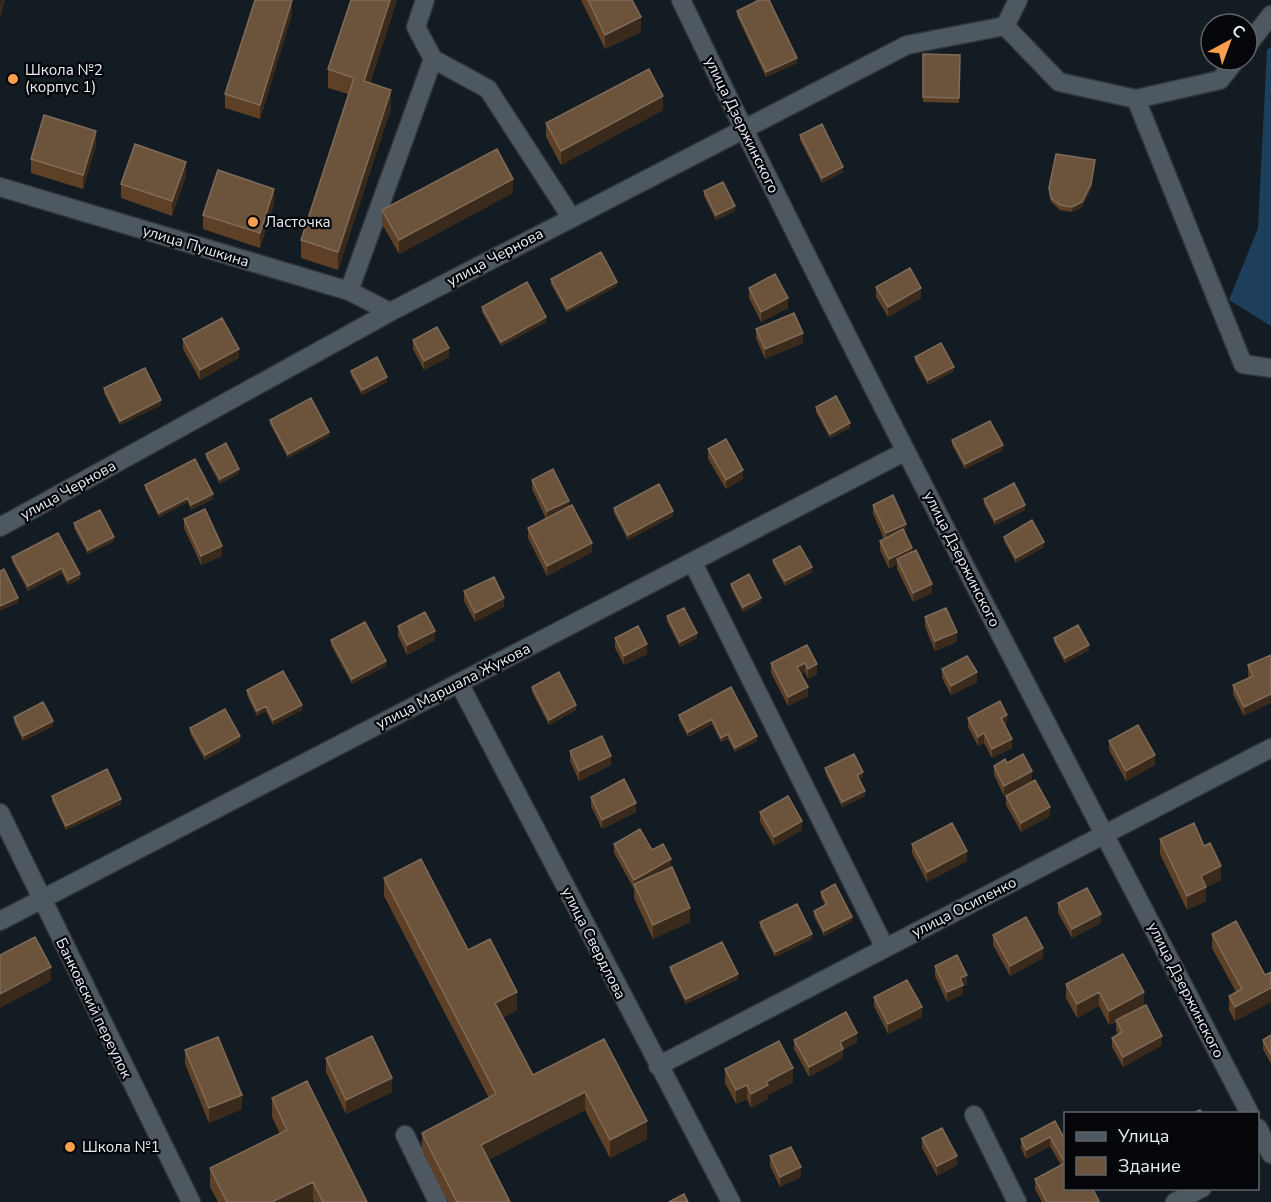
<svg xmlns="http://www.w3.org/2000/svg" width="1271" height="1202" font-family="'Nunito Sans',sans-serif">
<rect width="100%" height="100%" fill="#131c23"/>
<path fill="#1d3f5b" d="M1271,47V326L1229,300L1258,228L1267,50Z"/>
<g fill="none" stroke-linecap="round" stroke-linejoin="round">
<g stroke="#30343a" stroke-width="21">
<path id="minor" d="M681,0C862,376 1058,744 1250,1114
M1005,26L1059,82L1136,99L1220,80L1236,60
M1005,26L1018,0
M1247,46L1271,15
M433,59L488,89L571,217
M1136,99L1243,364L1271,368
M0,187L349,291L390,312
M349,291L433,59L416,27L425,0
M0,527L390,312L907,45L1005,26
M693,563L885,948
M459,683L731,1202
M0,813L191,1202
M0,921L906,451
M658,1066L1271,748
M974,1115L1017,1202
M1258,1128L1271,1154
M405,1135L438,1202
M1175,1202L1202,1188"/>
</g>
<use href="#minor" stroke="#4e5861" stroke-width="18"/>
</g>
<path fill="#5d4025" d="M351,0H397L370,83L391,108L338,270L301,258V240L348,94L328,88V69Z
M581,0H632L641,32L605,49Z
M737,11L797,63L766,77L737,16Z
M292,14L260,119L225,108V94Z
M923,54L960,55L959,103L923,102Z
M663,110L561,165L546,137V123Z
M800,135L843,172L822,183L800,140Z
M96,145L83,189L31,173V159Z
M1095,165L1091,189L1082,207L1072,212L1060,210L1051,202L1049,188Z
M186,176L172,216L121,198V184Z
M704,191L735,211L716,220L704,196Z
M513,193L399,254L382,224V210Z
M274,203L260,248L203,229V215Z
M551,279L617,286L567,313L551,284Z
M876,287L921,298L888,317L876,297Z
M749,288L788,308L761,322L749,298Z
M482,307L546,322L501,346L482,312Z
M756,329L803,343L765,359L756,338Z
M183,339L239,358L200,380L183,349Z
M413,340L449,357L424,370L413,349Z
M915,357L954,371L928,385L915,361Z
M351,371L387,382L362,395L351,375Z
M104,388L161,405L120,425L104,393Z
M816,407L850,428L830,438L816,412Z
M270,420L329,436L288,458L270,424Z
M952,440L1003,450L965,469L952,445Z
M708,449L743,479L726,489L708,459Z
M206,454L239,473L220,484L206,458Z
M532,480L569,507L592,552L547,576L528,538V528L546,519L532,489Z
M145,485L213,499L191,510L188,502L159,517L145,489Z
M984,499L1025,510L995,525L984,504Z
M873,505L906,533L905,534L912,552L932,593L913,602L897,569V564L889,569L880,550V541L884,539L873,514Z
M614,508L673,516L628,540L614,513Z
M184,519L222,556L201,565L184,528Z
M74,523L114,541L88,554L74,528Z
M58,533L80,579L68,585L62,573L28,591L12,561V557Z
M1004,537L1044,547L1016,563L1004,541Z
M773,560L812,572L785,586L773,564Z
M731,584L761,602L743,612L731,588Z
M464,591L504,607L475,622L464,601Z
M667,616L697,638L680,647L667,621Z
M925,617L957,642L935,651L925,627Z
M398,626L435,640L407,655L398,636Z
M615,638L647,654L624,665L615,648Z
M1054,638L1089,650L1065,663L1054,642Z
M331,640L386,666L352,684L331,645Z
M807,645L817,674L808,679L805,672L801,674L808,696L788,706L771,673V663Z
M1271,655L1244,716L1233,694V685L1249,678L1248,675V665Z
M942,669L977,682L951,695L942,678Z
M532,687L576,710L549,725L532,692Z
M731,687L757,741L735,752L728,739L721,742L712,724L688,737L679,720V715Z
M247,690L302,710L273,725L266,711L257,716L247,695Z
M14,717L53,726L23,741L14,722Z
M968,718L1007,724L1005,725L1012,748L992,758L984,743L978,746L968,727Z
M190,728L240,741L205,760L190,733Z
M1109,741L1155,765L1126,781L1109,750Z
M570,751L611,765L579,781L570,761Z
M1007,763L1032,781L1004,796L994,775V766Z
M825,768L863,777L859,778L865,796L842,807L825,772Z
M52,796L121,804L66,830L52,801Z
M1006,796L1050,816L1021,832L1006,805Z
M591,797L636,812L602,829L591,806Z
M760,812L802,830L774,846L760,821Z
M1160,839L1221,880L1206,887V901L1187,910L1160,854Z
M614,844L652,850L690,922L653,939L634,898V889L614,853Z
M912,844L967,861L927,882L912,853Z
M384,878L468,950L517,1010L503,1017L533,1075L604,1039L647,1139L610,1158L585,1110L488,1160L510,1202H448L422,1151V1133L489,1098L384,896Z
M821,892L852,921L824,936L814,916V911L825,905L821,897Z
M1058,903L1101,923L1072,938L1058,913Z
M760,922L812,939L775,957L760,927Z
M1212,934L1265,975L1271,972V1002L1235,1021L1229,1010V996L1236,992L1212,948Z
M993,935L1043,958L1010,976L993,945Z
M1123,954L1144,1005L1162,1045L1123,1067L1112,1047V1038L1118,1034L1116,1030V1022L1109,1025L1099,1006L1077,1018L1066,998V984Z
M935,966L967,984L963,986V994L947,1002L935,976Z
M670,967L738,979L686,1004L670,971Z
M874,997L922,1017L888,1034L874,1006Z
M1271,1035V1064L1263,1049V1040Z
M794,1040L857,1042L843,1050V1058L809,1077L794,1049Z
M185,1050L242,1109L209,1123L185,1064Z
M326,1058L392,1092L346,1114L326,1072Z
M725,1069L793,1082L768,1095V1099L751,1108L747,1099L736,1104L725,1083Z
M272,1098L367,1202H314L313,1200L310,1202H218L210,1187V1168L280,1134L272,1117Z
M1055,1121L1099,1202H1042L1035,1189V1179L1061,1165L1050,1146L1026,1159L1021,1148V1139Z
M922,1138L957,1165L937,1176L922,1148Z
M770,1156L801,1177L780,1187L770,1166Z"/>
<path fill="#392a1b" d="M1,0H5L0,18V4Z
M292,0V14L260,119V105Z
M390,0H397L364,100V81Z
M641,17V32L605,49V35Z
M797,58V63L766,77V72Z
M391,90V108L338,270V252Z
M663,96V110L561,165V151Z
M96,131V145L83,189V175Z
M1095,160L1091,189L1082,207L1072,212V207Z
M186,162V176L172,216V201Z
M843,167V172L822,183V178Z
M513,179V193L399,254V240Z
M274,189V203L260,248V233Z
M735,206V211L716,220V215Z
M617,282V286L567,313V309Z
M921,288V298L888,317V307Z
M788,298V308L761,322V312Z
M546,317V322L501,346V342Z
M803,333V343L765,359V349Z
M449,348V357L424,370V361Z
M239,349V358L200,380V370Z
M954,367V371L928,385V380Z
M387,377V382L362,395V390Z
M161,400V405L120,425V421Z
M850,423V428L830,438V434Z
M329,432V436L288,458V454Z
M1003,445V450L965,469V464Z
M239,469V473L220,484V479Z
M743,470V479L726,489V480Z
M213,494V499L191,510V505Z
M188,498V502L159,517V513Z
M569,501V510L547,521V511Z
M1025,505V510L995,525V520Z
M673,511V516L628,540V535Z
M906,524V533L886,543V533Z
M114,537V541L88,554V550Z
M1044,542V547L1016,563V558Z
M592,543V552L547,576V566Z
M222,546V556L201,565V556Z
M912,548V557L897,559V564L889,569V559Z
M812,567V572L785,586V581Z
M62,568V573L28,591V586Z
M80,574V579L68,585V580Z
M932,584V593L913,602V593Z
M18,598V603L0,611V606Z
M504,598V607L475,622V613Z
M761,598V602L743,612V607Z
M435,631V640L407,655V645Z
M957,632V642L935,651V641Z
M697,633V638L680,647V642Z
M647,644V654L624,665V656Z
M1089,645V650L1065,663V658Z
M386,661V666L352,684V679Z
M805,663V672L797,676V667Z
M817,664V674L808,679V669Z
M977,672V682L951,695V686Z
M808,687V696L788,706V697Z
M1271,694V703L1244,716V707Z
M302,705V710L273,725V720Z
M576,705V710L549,725V720Z
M266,706V711L257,716V711Z
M1007,715V724L1001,727V718Z
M712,719V724L688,737V732Z
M53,721V726L23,741V736Z
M984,733V743L978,746V737Z
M728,734V739L721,742V738Z
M240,736V741L205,760V755Z
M757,736V741L735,752V748Z
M1012,739V748L992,758V749Z
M1155,755V765L1126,781V771Z
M611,756V765L579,781V771Z
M1032,771V781L1004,796V786Z
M863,772V777L857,779V775Z
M865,791V796L842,807V802Z
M121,799V804L66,830V826Z
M636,803V812L602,829V820Z
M1050,807V816L1021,832V823Z
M802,821V830L774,846V837Z
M967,851V861L927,882V872Z
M671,859V869L634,884V880Z
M1221,866V880L1201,890V876Z
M1206,887V901L1187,910V896Z
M690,908V922L653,939V925Z
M1101,914V923L1072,938V929Z
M852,917V921L824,936V931Z
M812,934V939L775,957V952Z
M1043,948V958L1010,976V966Z
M51,967V981L0,1008V994Z
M738,974V979L686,1004V999Z
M967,975V984L963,986V994L947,1002V992L960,978Z
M1271,988V1002L1235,1021V1007Z
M517,992V1010L495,1021V1003Z
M1099,992V1006L1077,1018V1004Z
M1144,992V1006L1109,1025V1011Z
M922,1007V1017L888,1034V1024Z
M857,1033V1042L843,1050V1058L809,1077V1067L840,1042Z
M1162,1036V1045L1123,1067V1057Z
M793,1068V1082L768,1095V1099L751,1108V1094L766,1082Z
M392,1078V1092L346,1114V1100Z
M747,1085V1099L736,1104V1090Z
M585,1092V1110L481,1164V1145Z
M242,1095V1109L209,1123V1108Z
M647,1121V1139L610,1158V1140Z
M1050,1137V1146L1026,1159V1150Z
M957,1156V1165L937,1176V1166Z
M801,1167V1177L780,1187V1177Z
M313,1182V1200L310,1202H272Z"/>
<path fill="#6c533c" stroke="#806b58" stroke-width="1.5" d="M255,0H292L260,105L225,94Z
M351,0H390L364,81L391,90L338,252L301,240L354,78L328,69Z
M588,0H632L641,17L605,35Z
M759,0H769L797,58L766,72L737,11Z
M923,54L960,55L959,98L923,97Z
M649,69L663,96L561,151L546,123Z
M44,115L96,131L83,175L31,159Z
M822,124L843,167L822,178L800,135Z
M135,144L186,162L172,201L121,184Z
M497,149L513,179L399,240L382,210Z
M1056,154L1095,160L1091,184L1082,202L1072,207L1060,205L1051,198L1049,188Z
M218,170L274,189L260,233L203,215Z
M723,182L735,206L716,215L704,191Z
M601,252L617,282L567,309L551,279Z
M910,268L921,288L888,307L876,287Z
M775,274L788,298L761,312L749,288Z
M527,282L546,317L501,342L482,307Z
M794,313L803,333L765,349L756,329Z
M222,318L239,349L200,370L183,339Z
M437,327L449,348L424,361L413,340Z
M941,343L954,367L928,380L915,357Z
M377,357L387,377L362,390L351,371Z
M145,368L161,400L120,421L104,388Z
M836,396L850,423L830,434L816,407Z
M311,398L329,432L288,454L270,420Z
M990,421L1003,445L965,464L952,440Z
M726,439L743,470L726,480L708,449Z
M226,443L239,469L220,479L206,454Z
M195,459L213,494L191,505L188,498L159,513L145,485Z
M553,469L569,501L547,511L532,480Z
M1014,483L1025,505L995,520L984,499Z
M659,484L673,511L628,535L614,508Z
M893,495L906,524L886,533L873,505Z
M572,505L592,543L547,566L528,528Z
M205,509L222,546L201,556L184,519Z
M100,510L114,537L88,550L74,523Z
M1032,520L1044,542L1016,558L1004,537Z
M903,529L912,548L889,559L880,541Z
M58,533L80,574L68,580L62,568L28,586L12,557Z
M800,546L812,567L785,581L773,560Z
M916,550L932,584L913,593L897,559Z
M4,569L18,598L0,606V571Z
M749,574L761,598L743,607L731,584Z
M494,577L504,598L475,613L464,591Z
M684,608L697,633L680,642L667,616Z
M946,608L957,632L935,641L925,617Z
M425,612L435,631L407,645L398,626Z
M365,622L386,661L352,679L331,640Z
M1078,625L1089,645L1065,658L1054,638Z
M638,626L647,644L624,656L615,638Z
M807,645L817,664L808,669L805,663L797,667L808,687L788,697L771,663Z
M1271,655V694L1244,707L1233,685L1253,676L1248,665Z
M967,656L977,672L951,686L942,669Z
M283,671L302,705L273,720L266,706L257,711L247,690Z
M559,672L576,705L549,720L532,687Z
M731,687L757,736L735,748L728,734L721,738L712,719L688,732L679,715Z
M1000,701L1007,715L1001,718L1012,739L992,749L984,733L978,737L968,718Z
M43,702L53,721L23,736L14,717Z
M225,709L240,736L205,755L190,728Z
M1138,725L1155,755L1126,771L1109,741Z
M602,736L611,756L579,771L570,751Z
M854,754L863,772L857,775L865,791L842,802L825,768Z
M1023,754L1032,771L1004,786L994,766L1005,759L1007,763Z
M107,769L121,799L66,826L52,796Z
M624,779L636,803L602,820L591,797Z
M1035,780L1050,807L1021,823L1006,796Z
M788,796L802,821L774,837L760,812Z
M952,823L967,851L927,872L912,844Z
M1194,823L1204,846L1210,843L1221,866L1201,876L1206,887L1187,896L1160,839Z
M640,829L652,850L663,844L671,859L634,880L614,844Z
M421,859L468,950L490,939L517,992L495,1003L533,1075L604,1039L647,1121L610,1140L585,1092L481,1145L510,1202H457L422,1133L496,1094L384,878Z
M672,867L690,908L653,925L634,884Z
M835,884L852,917L824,931L814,911L827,904L821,892Z
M1087,888L1101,914L1072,929L1058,903Z
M797,904L812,934L775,952L760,922Z
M1026,917L1043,948L1010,966L993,935Z
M1236,921L1265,975L1271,972V988L1235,1007L1229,996L1242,989L1212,934Z
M35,937L51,967L0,994V955Z
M722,942L738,974L686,999L670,967Z
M1123,954L1144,992L1109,1011L1099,992L1077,1004L1066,984Z
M957,955L967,975L960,978L963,985L947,992L935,966Z
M907,980L922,1007L888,1024L874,997Z
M1146,1005L1162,1036L1123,1057L1112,1038L1122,1032L1116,1020Z
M846,1012L857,1033L840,1042L843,1049L809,1067L794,1040Z
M1271,1035V1055L1263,1040Z
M372,1036L392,1078L346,1100L326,1058Z
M218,1037L242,1095L209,1108L185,1050Z
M779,1041L793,1068L766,1082L768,1085L751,1094L747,1085L736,1090L725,1069Z
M307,1081L367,1202H323L313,1182L272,1202H227L210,1168L287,1130L272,1098Z
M1200,1110L1202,1113H1193Z
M1055,1121L1065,1140V1188H1092L1099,1201L1097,1202H1047L1035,1179L1065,1163L1050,1137L1026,1150L1021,1139Z
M942,1128L957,1156L937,1166L922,1138Z
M791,1147L801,1167L780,1177L770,1156Z
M684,1194L688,1202H669Z"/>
<g fill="#f99f4d" stroke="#040609" stroke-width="2">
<circle cx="13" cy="79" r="6"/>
<circle cx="253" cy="222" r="6"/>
<circle cx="70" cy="1147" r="6"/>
</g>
<g text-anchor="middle" stroke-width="4.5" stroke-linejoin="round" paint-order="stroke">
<g font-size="15" fill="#e8eef3" stroke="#040609" text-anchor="start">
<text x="25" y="75">Школа №2<tspan x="25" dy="17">(корпус 1)</tspan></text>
<text x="265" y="227">Ласточка</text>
<text x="82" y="1152">Школа №1</text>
</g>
<g font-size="15" fill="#e8eef3" stroke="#040609">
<text transform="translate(742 125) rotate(64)" y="5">улица Дзержинского</text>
<text transform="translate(196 246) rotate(17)" y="5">улица Пушкина</text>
<text transform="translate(495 257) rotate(-28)" y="5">улица Чернова</text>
<text transform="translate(68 490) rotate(-29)" y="5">улица Чернова</text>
<text transform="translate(962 559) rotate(63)" y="5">улица Дзержинского</text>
<text transform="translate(453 686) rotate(-27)" y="5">улица Маршала Жукова</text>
<text transform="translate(964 907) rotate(-27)" y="5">улица Осипенко</text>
<text transform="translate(594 943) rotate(63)" y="5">улица Свердлова</text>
<text transform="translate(1186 990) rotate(63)" y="5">улица Дзержинского</text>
<text transform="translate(94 1008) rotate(64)" y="5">Банковский переулок</text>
</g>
</g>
<rect x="1064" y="1112" width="195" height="78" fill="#040609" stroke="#5f6367" stroke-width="1.5"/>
<rect x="1076" y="1132" width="30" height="9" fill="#4e5861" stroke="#5f6367" stroke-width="1.5"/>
<text x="1118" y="1142" font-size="18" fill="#e8eef3">Улица</text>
<rect x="1076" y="1157" width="30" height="18" fill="#6c533c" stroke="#5f6367" stroke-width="1.5"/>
<text x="1118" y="1172" font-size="18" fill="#e8eef3">Здание</text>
<g transform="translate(1229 42) rotate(41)"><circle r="28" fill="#040609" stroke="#5f6367" stroke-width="1.5"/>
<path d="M0-4.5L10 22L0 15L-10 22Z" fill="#f99f4d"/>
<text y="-9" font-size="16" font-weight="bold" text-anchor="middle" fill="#e8eef3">С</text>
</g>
</svg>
